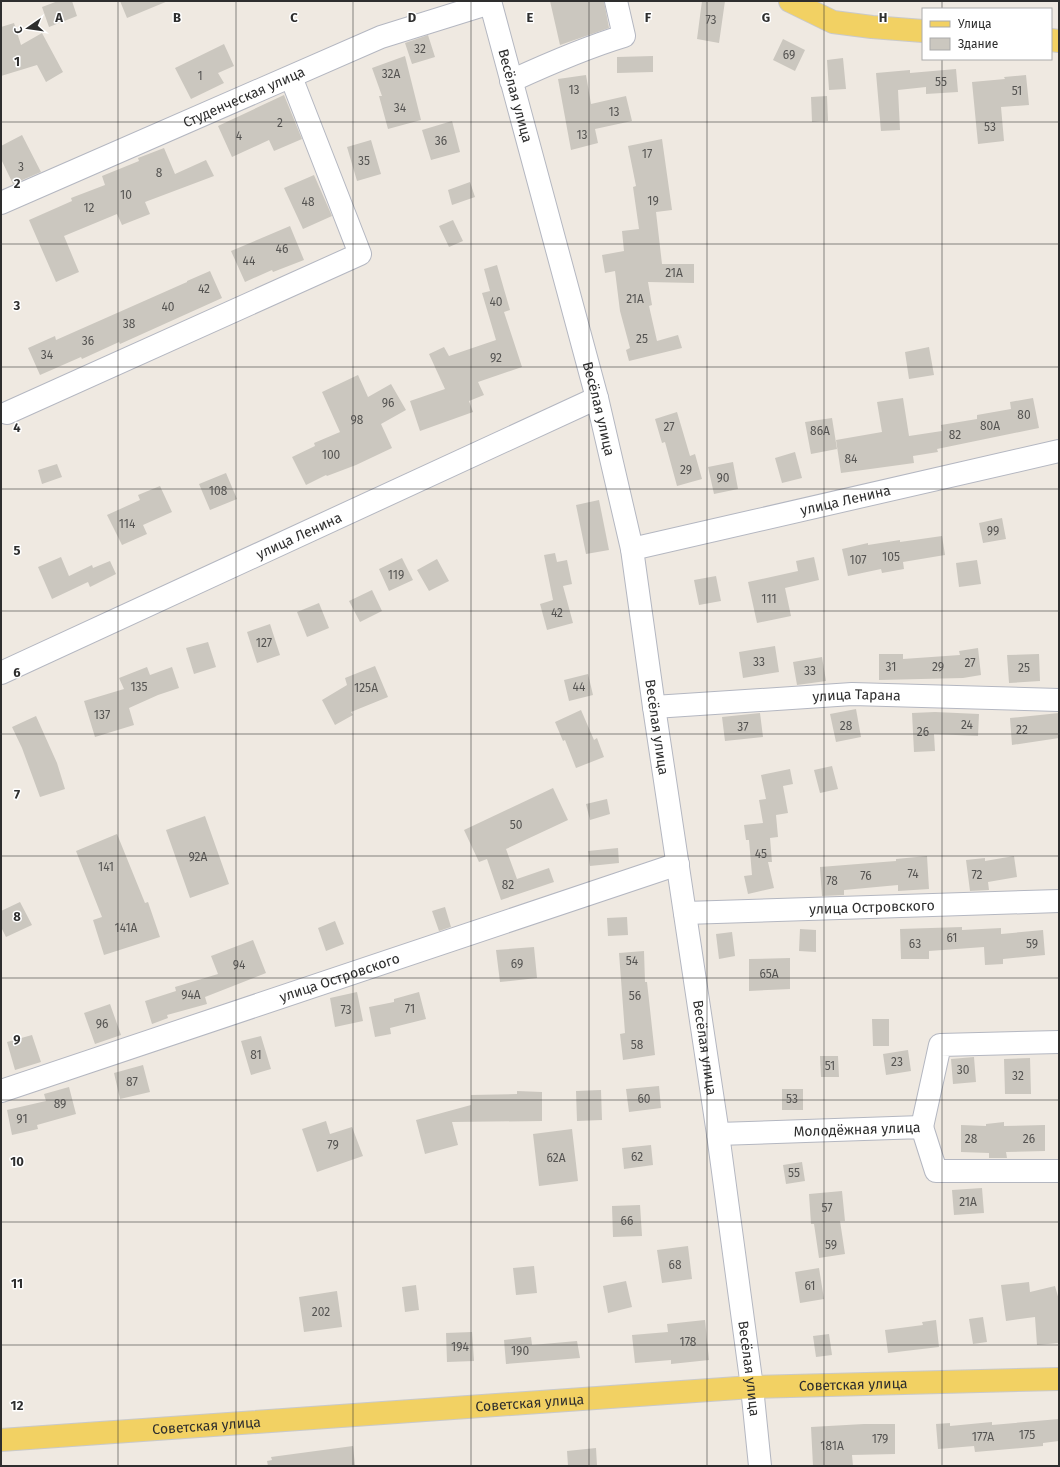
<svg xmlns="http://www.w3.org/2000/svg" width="1060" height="1467" font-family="'Fira Sans',sans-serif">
<rect width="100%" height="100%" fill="#efe9e1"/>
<path fill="#cbc7bf" d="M58,1H72L77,16L49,27L42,7Z
M120,1H168L127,18Z
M550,1H604L609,28L560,45Z
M702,1H725L719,43L697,39Z
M14,23L21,45L42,33L63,72L46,82L37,65L1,76V27Z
M428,35L435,57L412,64L405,43Z
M783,39L805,50L795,71L773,60Z
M224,44L234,66L218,73L224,83L191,99L175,68Z
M405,56L421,120L388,129L379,96H382L372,68Z
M653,56V72L617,73V57Z
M843,58L846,89L829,90L827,60Z
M956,69L958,92L926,94V87L898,90L900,130L881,131L876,73L910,70V73Z
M586,75L591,104L626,96L632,121L595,129L598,143L571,150L558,79Z
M1026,75L1029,105L1001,107L1004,141L978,144L972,82L1005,79L1004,77Z
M284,95L302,139L274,151L269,140L232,157L218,126Z
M827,96L828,121L812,122L811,97Z
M452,121L460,152L431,160L422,130Z
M22,135L41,172L13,184L1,159V146Z
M662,139L672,210L656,212L662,264H694V283L648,282L652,305L649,306L657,341L678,335L682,348L629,361L626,350L630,348L620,311L615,271L605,273L602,255L624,251L622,231L639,229L633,187L636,186L628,146Z
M371,140L381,174L357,181L347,147Z
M164,148L175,174L206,160L214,176L145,202L150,214L122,225L117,214L64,236L79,272L56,282L29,220L72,201L71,198L105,185L102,176L139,161L138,158Z
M314,175L332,216L303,229L284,188Z
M470,182L475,197L452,205L448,190Z
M453,220L463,241L449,247L439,226Z
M290,226L304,260L273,272L272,270L245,282L231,251Z
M497,265L510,310L504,312L522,367L478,382L484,395L469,401L473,412L420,431L410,401L445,389L429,354L444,347L449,356L496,340L482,293L490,291L484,269Z
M210,271L222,298L120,344L119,342L82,359L81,357L40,375L28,348L55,336L56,340L187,282V281Z
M929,347L934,375L909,379L905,352Z
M358,375L368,397L391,384L406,410L381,424L392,448L356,465L327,476L326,475L306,485L292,457L315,446L314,443L340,432L322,392Z
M903,398L909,436L942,431L941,425L977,419V415L1011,409L1010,402L1033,398L1039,428L937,449L938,452L913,456L914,463L841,473L836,440L882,432L877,402Z
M677,412L690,456L695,454L702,479L677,486L665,442L662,443L655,419Z
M832,418L837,449L811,454L805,422Z
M795,452L802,478L782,483L775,458Z
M733,462L738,489L714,494L708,467Z
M57,464L62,477L42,484L38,470Z
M226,473L237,499L210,510L199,484Z
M160,486L172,512L143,525L147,534L122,545L107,515L140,500L138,495Z
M599,500L609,550L586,554L576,505Z
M1002,518L1006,539L983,543L979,523Z
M942,536L945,555L903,562L904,569L882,573L881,569L848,576L842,549L868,543V545L900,540V542Z
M555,553L557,562L567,560L572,584L563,586L573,623L547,630L540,604L553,600L544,555Z
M61,557L69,576L92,565L93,568L110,561L116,574L90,587L88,582L52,599L38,567Z
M814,557L819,580L785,588L791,616L757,623L748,582L798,571L796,561Z
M402,558L413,580L389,591L379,569Z
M437,559L449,581L429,591L417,570Z
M977,560L981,584L959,587L956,563Z
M716,576L721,601L699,605L694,580Z
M372,590L382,611L360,622L349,601Z
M319,603L329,628L307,637L297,612Z
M270,624L280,655L257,663L247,632Z
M208,642L216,667L194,674L186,648Z
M775,646L779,672L743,678L739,652Z
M978,648L981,675L963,678L879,680V654H903V659L960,655L959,651Z
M1039,654L1040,681L1009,683L1007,655Z
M822,657L826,681L797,685L793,662Z
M375,666L388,697L351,712L353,715L335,725L322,700L347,685L345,678Z
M147,667L150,675L172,667L179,688L158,695L129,708L134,725L95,737L84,701L124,689L119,678Z
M588,674L593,695L569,701L564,680Z
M856,709L861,737L836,742L830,714Z
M581,710L594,740L597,738L604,757L576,768L565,740L563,741L555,722Z
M935,712L979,714L978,736L934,734L935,751L914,752L912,713Z
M760,713L763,737L725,741L722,717Z
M1059,713V738L1012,745L1010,718Z
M36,716L57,763L65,789L40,797L22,748L12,727Z
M832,766L838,789L820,793L814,770Z
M790,769L793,784L783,786L788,813L776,815L778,837L770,838L772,862H768L774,888L748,894L744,876L752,875L749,840H746L744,825L763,823L759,800L766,799L761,775Z
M553,788L568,820L506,849L517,879L549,868L554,882L501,900L487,859L479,862L464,830Z
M607,799L610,814L590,820L586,804Z
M205,816L229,884L190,898L166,830Z
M117,834L145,903L148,902L160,937L104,955L93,920L102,917L76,851Z
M618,848L619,863L590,866L588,851Z
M927,856L929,889L898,891V885L844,890V895L822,896L820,867L896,861V859Z
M1014,856L1017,877L988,882L989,890L970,891L966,860L985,858V861Z
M20,902L32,925L6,937L1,927V911Z
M445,907L451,927L439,931L432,911Z
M627,917L628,935L608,936L607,918Z
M335,921L344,944L326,951L318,928Z
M962,927V930L1001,928V934L1043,930L1045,955L1003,959V964L985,965L984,947L929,951V959H901L900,929Z
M800,929L816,930V952L799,951Z
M732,932L735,956L719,959L716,934Z
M253,940L266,973L205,997L207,1004L167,1015L168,1018L152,1024L145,1001L176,991L175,987L218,974L211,956Z
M534,947L537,978L500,982L496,950Z
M644,951L645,982H647L655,1055L623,1060L620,1034L625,1033L619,953Z
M790,958V989L749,991V959Z
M357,992L363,1021L335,1027L330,998Z
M419,992L426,1019L390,1028L391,1034L375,1037L369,1007L394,1002V999Z
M110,1004L121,1035L95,1044L84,1013Z
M872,1019H889V1046H873Z
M32,1035L41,1062L15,1070L7,1042Z
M261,1036L271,1069L251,1075L241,1041Z
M908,1050L911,1071L886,1075L883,1054Z
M820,1056H838L839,1077H821Z
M974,1057L976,1082L953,1084L951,1059Z
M1030,1058L1031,1094H1005L1004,1059Z
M143,1065L150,1092L120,1099L114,1073Z
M659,1086L661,1108L629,1112L626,1089Z
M69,1087L76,1114L37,1125L38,1129L12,1135L7,1110L46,1101L44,1094Z
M782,1089H803V1110H782Z
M601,1090L602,1120L577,1121L576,1091Z
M517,1091L542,1092V1121L452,1122L458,1145L425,1154L416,1120L471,1105V1095L517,1094Z
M326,1121L330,1134L352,1127L363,1156L317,1172L302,1129Z
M1004,1122V1126L1045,1125V1151L1006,1152L1007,1158H989V1153L961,1152V1125L986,1126V1124Z
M572,1129L578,1181L539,1186L533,1134Z
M651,1145L653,1165L624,1169L622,1148Z
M802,1162L805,1181L786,1184L783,1165Z
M982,1188L984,1213L954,1215L952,1190Z
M842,1191L845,1221H840L845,1254L819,1258L814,1224H811L809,1194Z
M640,1205L642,1236L613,1237L612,1206Z
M688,1246L692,1279L662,1283L657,1250Z
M534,1266L537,1293L516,1295L513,1268Z
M819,1268L824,1299L800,1303L795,1272Z
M626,1281L632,1307L608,1313L603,1286Z
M1029,1282L1030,1292L1055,1286L1059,1300V1343L1037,1345L1035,1317L1006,1321L1001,1285Z
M416,1285L419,1310L405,1312L402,1287Z
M337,1291L342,1327L304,1332L299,1297Z
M983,1317L987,1342L973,1344L969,1319Z
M705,1320L709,1360L671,1364V1360L635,1363L632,1335L668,1332L667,1324Z
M936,1320L939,1347L888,1353L885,1330L923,1325L922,1322Z
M472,1332L474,1361L447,1362L446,1333Z
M829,1334L832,1355L816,1357L813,1336Z
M531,1337L532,1345L577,1341L580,1358L506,1364L504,1340Z
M1059,1419V1441L1043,1443V1446L975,1452L974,1446L938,1449L936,1424L950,1423V1426L992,1422V1425Z
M864,1424H895V1454L852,1455L853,1466H813L811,1427Z
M353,1446L355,1466H268L267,1461L272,1460L271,1457Z
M596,1448L597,1466H568L567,1451Z"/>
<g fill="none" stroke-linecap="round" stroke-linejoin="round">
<g stroke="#b4b7c1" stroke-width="24">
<g id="minor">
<path id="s1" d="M490,1L597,398L632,549L654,707L718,1134L752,1387L760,1466"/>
<path d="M511,81C548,64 584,48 624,36L616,1"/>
<path id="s2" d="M1,203L381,37L490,3"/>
<path d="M7,413L360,254L291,77"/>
<path id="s3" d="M632,549L1059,451"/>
<path id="s4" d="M1,673L597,398"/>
<path id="s5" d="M654,707L852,694L1059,700"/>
<path id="s6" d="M685,913L1059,901"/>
<path id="s7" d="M1,1091L678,864"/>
<path d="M922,1127L940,1045L1059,1042"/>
<path id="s8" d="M718,1134L922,1127L936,1171H1059"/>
</g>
</g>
<g stroke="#c9c9c9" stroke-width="24">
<g id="major">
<path d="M790,1L833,22L872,27L923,31"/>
<path d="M1051,40L1059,41"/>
<path id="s9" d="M1,1440L752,1387L1059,1379"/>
</g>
</g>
<use href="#minor" stroke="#fff" stroke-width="22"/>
<use href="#major" stroke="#f2d163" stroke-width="22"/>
</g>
<path fill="none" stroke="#2e2e2e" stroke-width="1" stroke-opacity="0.55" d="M118,1V1466M236,1V1466M353,1V1466M471,1V1466M589,1V1466M707,1V1466M824,1V1466M942,1V9M942,59V1466M1,122H1059M1,244H1059M1,367H1059M1,489H1059M1,611H1059M1,734H1059M1,856H1059M1,978H1059M1,1100H1059M1,1222H1059M1,1345H1059"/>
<g text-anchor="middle" stroke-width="3" stroke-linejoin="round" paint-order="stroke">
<g font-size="12" fill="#555452">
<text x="711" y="24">73</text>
<text x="420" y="53">32</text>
<text x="789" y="59">69</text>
<text x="391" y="78">32А</text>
<text x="200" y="80">1</text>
<text x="941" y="86">55</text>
<text x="574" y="94">13</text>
<text x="1017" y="95">51</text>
<text x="400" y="112">34</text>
<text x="614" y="116">13</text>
<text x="280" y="127">2</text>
<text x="990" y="131">53</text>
<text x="582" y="139">13</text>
<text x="239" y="140">4</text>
<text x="441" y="145">36</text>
<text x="647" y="158">17</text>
<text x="364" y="165">35</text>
<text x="21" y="171">3</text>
<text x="159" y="177">8</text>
<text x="126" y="199">10</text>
<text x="653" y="205">19</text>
<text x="308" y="206">48</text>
<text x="89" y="212">12</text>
<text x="282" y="253">46</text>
<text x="249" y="265">44</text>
<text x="674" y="277">21А</text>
<text x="204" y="293">42</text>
<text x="635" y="303">21А</text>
<text x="496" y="306">40</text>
<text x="168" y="311">40</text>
<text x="129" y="328">38</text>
<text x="642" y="343">25</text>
<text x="88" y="345">36</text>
<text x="47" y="359">34</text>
<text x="496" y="362">92</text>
<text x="388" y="407">96</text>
<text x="1024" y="419">80</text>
<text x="357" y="424">98</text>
<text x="990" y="430">80А</text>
<text x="669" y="431">27</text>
<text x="820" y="435">86А</text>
<text x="955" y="439">82</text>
<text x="331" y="459">100</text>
<text x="851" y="463">84</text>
<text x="686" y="474">29</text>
<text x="723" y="482">90</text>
<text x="218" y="495">108</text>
<text x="127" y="528">114</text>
<text x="993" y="535">99</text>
<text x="891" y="561">105</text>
<text x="858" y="564">107</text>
<text x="396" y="579">119</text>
<text x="769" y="603">111</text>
<text x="557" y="617">42</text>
<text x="264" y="647">127</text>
<text x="759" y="666">33</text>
<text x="970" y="667">27</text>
<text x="891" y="671">31</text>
<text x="938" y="671">29</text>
<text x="1024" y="672">25</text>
<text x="810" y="675">33</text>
<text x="139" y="691">135</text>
<text x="579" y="691">44</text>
<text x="366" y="692">125А</text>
<text x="102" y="719">137</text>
<text x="967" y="729">24</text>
<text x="846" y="730">28</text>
<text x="743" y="731">37</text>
<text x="1022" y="734">22</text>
<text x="923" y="736">26</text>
<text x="516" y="829">50</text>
<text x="761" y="858">45</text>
<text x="198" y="861">92А</text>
<text x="106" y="871">141</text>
<text x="913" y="878">74</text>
<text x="977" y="879">72</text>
<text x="866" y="880">76</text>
<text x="832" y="885">78</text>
<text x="508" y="889">82</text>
<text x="126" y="932">141А</text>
<text x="952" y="942">61</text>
<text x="915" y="948">63</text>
<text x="1032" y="948">59</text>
<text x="632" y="965">54</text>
<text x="517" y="968">69</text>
<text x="239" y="969">94</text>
<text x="769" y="978">65А</text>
<text x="191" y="999">94А</text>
<text x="635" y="1000">56</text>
<text x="410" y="1013">71</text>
<text x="346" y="1014">73</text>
<text x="102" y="1028">96</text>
<text x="637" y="1049">58</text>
<text x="256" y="1059">81</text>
<text x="897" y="1066">23</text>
<text x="830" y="1070">51</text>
<text x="963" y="1074">30</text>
<text x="1018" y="1080">32</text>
<text x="132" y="1086">87</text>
<text x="644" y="1103">60</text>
<text x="792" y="1103">53</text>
<text x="60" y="1108">89</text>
<text x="22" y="1123">91</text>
<text x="971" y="1143">28</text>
<text x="1029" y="1143">26</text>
<text x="333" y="1149">79</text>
<text x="637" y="1161">62</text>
<text x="556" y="1162">62А</text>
<text x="794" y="1177">55</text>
<text x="968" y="1206">21А</text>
<text x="827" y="1212">57</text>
<text x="627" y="1225">66</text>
<text x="831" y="1249">59</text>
<text x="675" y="1269">68</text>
<text x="810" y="1290">61</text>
<text x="321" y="1316">202</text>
<text x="688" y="1346">178</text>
<text x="460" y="1351">194</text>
<text x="520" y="1355">190</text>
<text x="1027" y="1439">175</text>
<text x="983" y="1441">177А</text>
<text x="880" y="1443">179</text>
<text x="832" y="1450">181А</text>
</g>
<g font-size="14" fill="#2e2e2e" stroke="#fff">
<text dy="5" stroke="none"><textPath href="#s1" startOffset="98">Весёлая улица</textPath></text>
<text dy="5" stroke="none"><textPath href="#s2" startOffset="265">Студенческая улица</textPath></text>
<text dy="5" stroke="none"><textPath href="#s1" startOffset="422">Весёлая улица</textPath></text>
<text dy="5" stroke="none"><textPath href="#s3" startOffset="219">улица Ленина</textPath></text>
<text dy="5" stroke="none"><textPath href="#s4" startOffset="328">улица Ленина</textPath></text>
<text dy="5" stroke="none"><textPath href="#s5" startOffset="203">улица Тарана</textPath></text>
<text dy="5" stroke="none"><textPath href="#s1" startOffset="746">Весёлая улица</textPath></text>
<text dy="5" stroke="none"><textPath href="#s6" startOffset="187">улица Островского</textPath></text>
<text dy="5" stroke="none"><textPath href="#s7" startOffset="357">улица Островского</textPath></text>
<text dy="5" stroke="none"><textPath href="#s1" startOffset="1070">Весёлая улица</textPath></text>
<text dy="5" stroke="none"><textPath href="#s8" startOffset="139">Молодёжная улица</textPath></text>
<text dy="5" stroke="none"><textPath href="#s1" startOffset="1394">Весёлая улица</textPath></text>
<text dy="5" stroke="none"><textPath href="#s9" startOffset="854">Советская улица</textPath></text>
<text dy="5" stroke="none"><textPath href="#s9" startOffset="530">Советская улица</textPath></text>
<text dy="5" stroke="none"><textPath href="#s9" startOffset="206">Советская улица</textPath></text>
</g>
</g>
<g font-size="13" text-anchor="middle" font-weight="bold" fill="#2e2e2e" stroke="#fff" stroke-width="3" stroke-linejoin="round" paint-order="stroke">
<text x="59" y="22">A</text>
<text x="177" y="22">B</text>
<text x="294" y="22">C</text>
<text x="412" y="22">D</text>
<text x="530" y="22">E</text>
<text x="648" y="22">F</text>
<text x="766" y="22">G</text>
<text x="883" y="22">H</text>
<text x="17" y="66">1</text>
<text x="17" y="188">2</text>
<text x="17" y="310">3</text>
<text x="17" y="432">4</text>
<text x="17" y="555">5</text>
<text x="17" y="677">6</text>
<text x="17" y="799">7</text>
<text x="17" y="921">8</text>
<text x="17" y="1044">9</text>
<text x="17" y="1166">10</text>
<text x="17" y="1288">11</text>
<text x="17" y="1410">12</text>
</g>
<rect width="1060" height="1467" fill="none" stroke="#2e2e2e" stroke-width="4"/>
<rect x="922" y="8" width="130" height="52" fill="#ffffff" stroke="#ababab"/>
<rect x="930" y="21" width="20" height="6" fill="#f2d163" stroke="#ababab"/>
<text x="958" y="28" font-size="12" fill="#2e2e2e">Улица</text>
<rect x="930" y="38" width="20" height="12" fill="#cbc7bf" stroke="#ababab"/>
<text x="958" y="48" font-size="12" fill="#2e2e2e">Здание</text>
<g transform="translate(28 28) rotate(257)" stroke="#ffffff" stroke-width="3" paint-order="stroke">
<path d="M0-3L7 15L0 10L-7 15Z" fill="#2e2e2e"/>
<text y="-6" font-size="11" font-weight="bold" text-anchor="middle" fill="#2e2e2e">С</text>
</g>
</svg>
